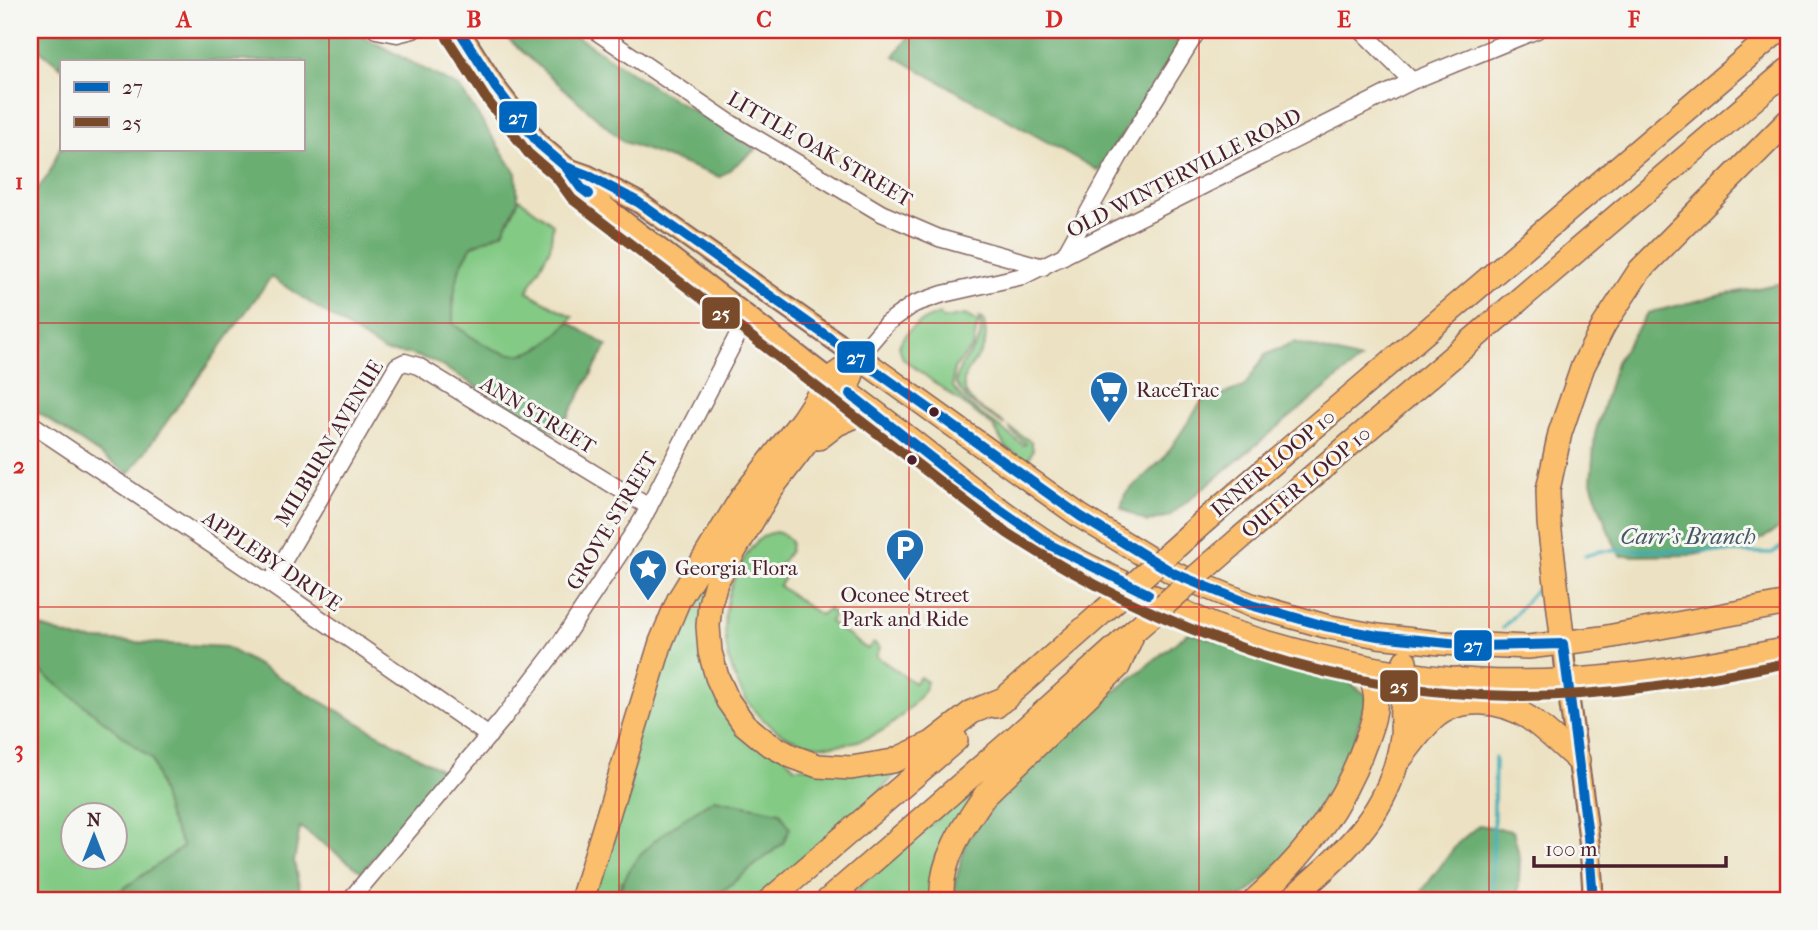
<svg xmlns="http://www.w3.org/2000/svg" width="1818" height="930" font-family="'IM FELL French Canon',serif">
<rect width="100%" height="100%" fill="#f6f6f2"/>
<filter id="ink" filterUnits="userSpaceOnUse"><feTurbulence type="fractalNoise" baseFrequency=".0143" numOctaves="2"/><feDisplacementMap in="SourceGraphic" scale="14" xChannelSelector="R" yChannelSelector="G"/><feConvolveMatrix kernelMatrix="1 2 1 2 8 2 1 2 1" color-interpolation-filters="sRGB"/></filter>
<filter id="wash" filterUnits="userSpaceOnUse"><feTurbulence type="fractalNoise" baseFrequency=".00686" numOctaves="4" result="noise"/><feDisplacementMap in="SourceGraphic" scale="28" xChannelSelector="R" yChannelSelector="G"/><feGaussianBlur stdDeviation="1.57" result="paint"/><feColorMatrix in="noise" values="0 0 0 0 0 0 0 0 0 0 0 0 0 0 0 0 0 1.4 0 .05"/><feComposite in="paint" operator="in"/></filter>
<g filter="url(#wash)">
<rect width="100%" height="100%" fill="#ece2c3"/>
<path fill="#83ca85" stroke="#667458" stroke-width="2" fill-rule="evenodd" d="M518,198L553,224L550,248L527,292L573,317C557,340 529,363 499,353C483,348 467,333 453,324C453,302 454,260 473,245C481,239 494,236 503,231Z
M940,314L943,319L965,315L978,322L973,347L954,368L953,387L966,403L1019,442L1023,445L1026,444L1011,431L1010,428L1031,442L1033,449L1029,459H1023L1005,447L994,427L903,359L899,346C905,328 923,320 940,314Z
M979,318L983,319C986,328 987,337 984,346C979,362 955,375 967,395C974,408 996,416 1005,425L968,401L956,384C956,355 989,352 979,318Z
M776,532L785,535L791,542L790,551L777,569L784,578L779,586L820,615L828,609L834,614L830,622L867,649L874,643L880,648L876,656L914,683L920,677L927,682C923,696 909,708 898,719C880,735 859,743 836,745C746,752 702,644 737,572C746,555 756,534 776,532Z
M704,567L713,571L703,660L794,767L895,768L898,772L869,803L755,900H711L783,843L621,881L617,900H590L646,704Z
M30,647L156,745L202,900H30ZM74,814H116V856H74Z
M993,770L934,900H845Z"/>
<path fill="#6aae72" stroke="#5a664e" stroke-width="2" d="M30,30H351L460,88L516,173L518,202L503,232L472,246L460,267L453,299V324C501,358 525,371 569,322L607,346L558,434L433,361L409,354L385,352L271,277L129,474L30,407V198L48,176L61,145V149H303V61H61V67L30,42Z
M498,30H567L647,83L756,149L720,177L624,142Z
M914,30H1189L1099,171L894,56Z
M1788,282V523L1755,543L1693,555L1620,556L1608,530L1591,482L1595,434L1616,362L1648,313L1717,296Z
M1294,342L1360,360L1169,516L1147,522L1121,508L1125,494L1164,458L1202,401L1244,387L1265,355Z
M30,619L38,626L78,639L226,647L443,771L362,872L300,827L294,862L302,900H107L183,847L168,816L152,759L30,663Z
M1189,632L1346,680L1368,696L1349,755L1329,797L1278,866L1240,900H955L953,890L966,843L992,803L1089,712Z
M714,799L780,812L790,828L783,843L711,900H617C629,850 674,825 714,799Z
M1479,825L1513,831L1520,859L1518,900H1408L1419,895L1458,843Z"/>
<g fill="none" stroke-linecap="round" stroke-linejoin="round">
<path stroke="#3bacb6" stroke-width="3.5" d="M1585,556L1600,551L1646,550L1772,553L1788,543
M1503,628L1536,590
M1492,900L1495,758"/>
</g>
</g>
<g filter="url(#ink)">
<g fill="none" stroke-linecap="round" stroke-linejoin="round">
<g stroke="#836360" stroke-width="19">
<path id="minor" d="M376,30L397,34L413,30
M594,30L732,124L881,213L939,238L1043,267
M1361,30L1412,81
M1064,256L1119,157L1198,30
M858,357L887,323L914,304L943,294L1023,276L1412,81L1537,30
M30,423L257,575L489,736
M270,584L397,366L405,362L418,366L649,507
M350,900L501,721L555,651L642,520L748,315"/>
</g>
<g stroke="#836360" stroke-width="23">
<path id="major" d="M459,30L496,88L539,144L566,167L581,188L829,379
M567,168L587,175L638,202L858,357
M1563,644C1570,730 1591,814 1593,900"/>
</g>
<g stroke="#836360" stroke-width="26">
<path id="highway" d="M858,357L1080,516L1175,574L1251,605L1325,626L1378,636L1440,643L1528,647L1602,638L1788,603
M858,357L846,391L771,489L716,582L710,604L708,626L710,652L717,677L728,701L744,724L767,743L791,756L818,766L851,768L893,761L932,743L972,712L1006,698
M829,379C907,432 975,497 1054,547C1083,566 1117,579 1148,594C1172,606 1196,619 1220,628C1303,655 1391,677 1479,681C1583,686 1687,669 1788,649
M819,438L837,424L869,410
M1207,519L1779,30
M1244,535L1788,70
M1563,644L1549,523L1548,490L1560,433L1583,366L1604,325L1640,270L1788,121
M996,706L1104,611
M1403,733L1426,700L1457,679
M1399,760C1410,747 1420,731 1433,719C1459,695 1502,700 1529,718C1546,730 1562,746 1578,760
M582,900L661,642L679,599L742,497L803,419L829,379L842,370
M770,900L956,740
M828,900L1017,736L1134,631
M942,900C939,861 964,825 986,794L1118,667L1131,638
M1255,900C1304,857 1342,808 1364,746C1370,730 1378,711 1375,693C1374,685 1370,676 1368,667
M1290,900C1344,852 1392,813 1402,736C1403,727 1401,718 1402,709C1404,693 1407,677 1405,661"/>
</g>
<use href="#minor" stroke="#fff" stroke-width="16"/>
<use href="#major" stroke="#fabe6d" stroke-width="19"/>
<use href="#highway" stroke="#fabe6d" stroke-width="23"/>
<g stroke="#836360" stroke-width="26" stroke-linecap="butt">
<path id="highway-bridge" d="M1104,611L1207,519
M1134,631L1244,535"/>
</g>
<use href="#highway-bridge" stroke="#fabe6d" stroke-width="23"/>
<g stroke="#f6f6f2" stroke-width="16">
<path id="bus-1" d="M459,30L496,88L539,144L566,167L581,188L589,194
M566,167L587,175L638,202L1080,516L1175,574L1251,605L1325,626L1378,636L1480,646L1563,644L1588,836L1593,900
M850,394L969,488L1052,546L1148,594"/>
</g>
<g stroke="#f6f6f2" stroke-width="16">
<path id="bus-2" d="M447,38L485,97L528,153L556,177L572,199L1007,533C1159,631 1333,694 1515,696C1607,697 1698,681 1788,663"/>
</g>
<use href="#bus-1" stroke="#0065bd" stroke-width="10"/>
<use href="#bus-2" stroke="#7a4b2a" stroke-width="10"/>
</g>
</g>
<path fill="none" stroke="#d62828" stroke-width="2" stroke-opacity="0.55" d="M329,30V900M619,30V900M909,30V900M1199,30V900M1489,30V900M30,323H1788M30,607H1788"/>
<defs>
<g id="supermarket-pin" transform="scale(2.0125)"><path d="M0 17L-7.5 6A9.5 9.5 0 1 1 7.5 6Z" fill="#1f6fb2" stroke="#f6f6f2"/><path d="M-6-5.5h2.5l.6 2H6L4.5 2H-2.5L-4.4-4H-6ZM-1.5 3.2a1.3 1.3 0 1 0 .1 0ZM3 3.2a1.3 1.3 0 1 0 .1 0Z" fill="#fff"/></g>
<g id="parking-pin" transform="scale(2.0125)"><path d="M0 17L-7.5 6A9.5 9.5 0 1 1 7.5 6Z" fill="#1f6fb2" stroke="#f6f6f2"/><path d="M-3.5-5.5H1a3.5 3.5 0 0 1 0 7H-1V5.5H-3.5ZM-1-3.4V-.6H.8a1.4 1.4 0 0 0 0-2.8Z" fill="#fff"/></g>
<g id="sight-pin" transform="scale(2.0125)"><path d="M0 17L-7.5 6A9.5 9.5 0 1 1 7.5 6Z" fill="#1f6fb2" stroke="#f6f6f2"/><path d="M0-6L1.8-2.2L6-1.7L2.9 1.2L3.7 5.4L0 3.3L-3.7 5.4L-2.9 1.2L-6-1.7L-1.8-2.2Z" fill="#fff"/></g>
</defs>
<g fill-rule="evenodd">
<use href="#supermarket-pin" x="1109" y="390"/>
<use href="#parking-pin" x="905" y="548"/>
<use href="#sight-pin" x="648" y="568"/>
</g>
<g fill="#4a1f2b" stroke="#f6f6f2" stroke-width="2.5">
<circle cx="934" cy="412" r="6"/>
<circle cx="912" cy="460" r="6"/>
</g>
<g text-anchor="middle" stroke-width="6" stroke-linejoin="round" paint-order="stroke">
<g font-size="21" fill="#4a1f2b" stroke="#f6f6f2">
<text transform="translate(820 149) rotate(30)" y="7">LITTLE OAK STREET</text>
<text transform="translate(1184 173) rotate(-27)" y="7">OLD WINTERVILLE ROAD</text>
<text transform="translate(538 415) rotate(31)" y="7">ANN STREET</text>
<text transform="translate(329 443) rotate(-59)" y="7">MILBURN AVENUE</text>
<text transform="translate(1273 463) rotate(-40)" y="7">INNER LOOP 10</text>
<text transform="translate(1306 482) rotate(-40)" y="7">OUTER LOOP 10</text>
<text transform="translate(612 521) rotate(-59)" y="7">GROVE STREET</text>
<text transform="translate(272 561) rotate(34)" y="7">APPLEBY DRIVE</text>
</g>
<g font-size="21" fill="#4a1f2b" stroke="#f6f6f2" text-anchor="start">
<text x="1136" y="397">RaceTrac</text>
<text x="675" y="575">Georgia Flora</text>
<text x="905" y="602" text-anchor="middle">Oconee Street<tspan x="905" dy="24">Park and Ride</tspan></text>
</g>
<g font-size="23" font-style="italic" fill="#445763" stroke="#f6f6f2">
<text x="1688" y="544">Carr's Branch</text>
</g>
</g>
<g stroke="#f6f6f2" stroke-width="2.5">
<rect x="498" y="100" width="40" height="34" rx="7" fill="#0065bd"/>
<rect x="701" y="296" width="40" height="34" rx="7" fill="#7a4b2a"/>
<rect x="836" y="340" width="40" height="34" rx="7" fill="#0065bd"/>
<rect x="1453" y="629" width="40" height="33" rx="7" fill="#0065bd"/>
<rect x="1379" y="669" width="40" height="34" rx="7" fill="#7a4b2a"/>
</g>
<g font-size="19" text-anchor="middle" font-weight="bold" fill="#fff">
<text x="518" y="124">27</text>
<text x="721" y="320">25</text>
<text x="856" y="364">27</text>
<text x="1473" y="652">27</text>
<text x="1399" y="693">25</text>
</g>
<rect width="1818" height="930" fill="none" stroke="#f6f6f2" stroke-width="77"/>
<rect x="60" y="60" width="245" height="91" fill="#f6f6f2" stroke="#b1a0a2" stroke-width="2"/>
<rect x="74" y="82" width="35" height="10" fill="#0065bd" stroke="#b1a0a2" stroke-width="2"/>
<text x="122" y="94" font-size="21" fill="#4a1f2b">27</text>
<rect x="74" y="117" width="35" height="10" fill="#7a4b2a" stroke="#b1a0a2" stroke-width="2"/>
<text x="122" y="130" font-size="21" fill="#4a1f2b">25</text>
<g transform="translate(94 836)"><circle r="33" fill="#f6f6f2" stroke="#b1a0a2" stroke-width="2"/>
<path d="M0-5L12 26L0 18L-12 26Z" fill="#1f6fb2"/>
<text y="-10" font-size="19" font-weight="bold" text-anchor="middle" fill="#4a1f2b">N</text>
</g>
<path d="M1534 856v10h192v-10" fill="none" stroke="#4a1f2b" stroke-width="3.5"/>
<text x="1545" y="856" font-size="21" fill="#4a1f2b" stroke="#f6f6f2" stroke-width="5" paint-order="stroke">100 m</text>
<rect x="38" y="38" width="1742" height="854" fill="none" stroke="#d62828" stroke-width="2.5"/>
<g font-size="23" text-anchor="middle" font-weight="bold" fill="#d62828">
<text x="184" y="27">A</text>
<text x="474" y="27">B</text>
<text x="764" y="27">C</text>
<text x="1054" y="27">D</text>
<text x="1344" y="27">E</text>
<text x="1634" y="27">F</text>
<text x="19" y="189">1</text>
<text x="19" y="473">2</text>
<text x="19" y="757">3</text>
</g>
</svg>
